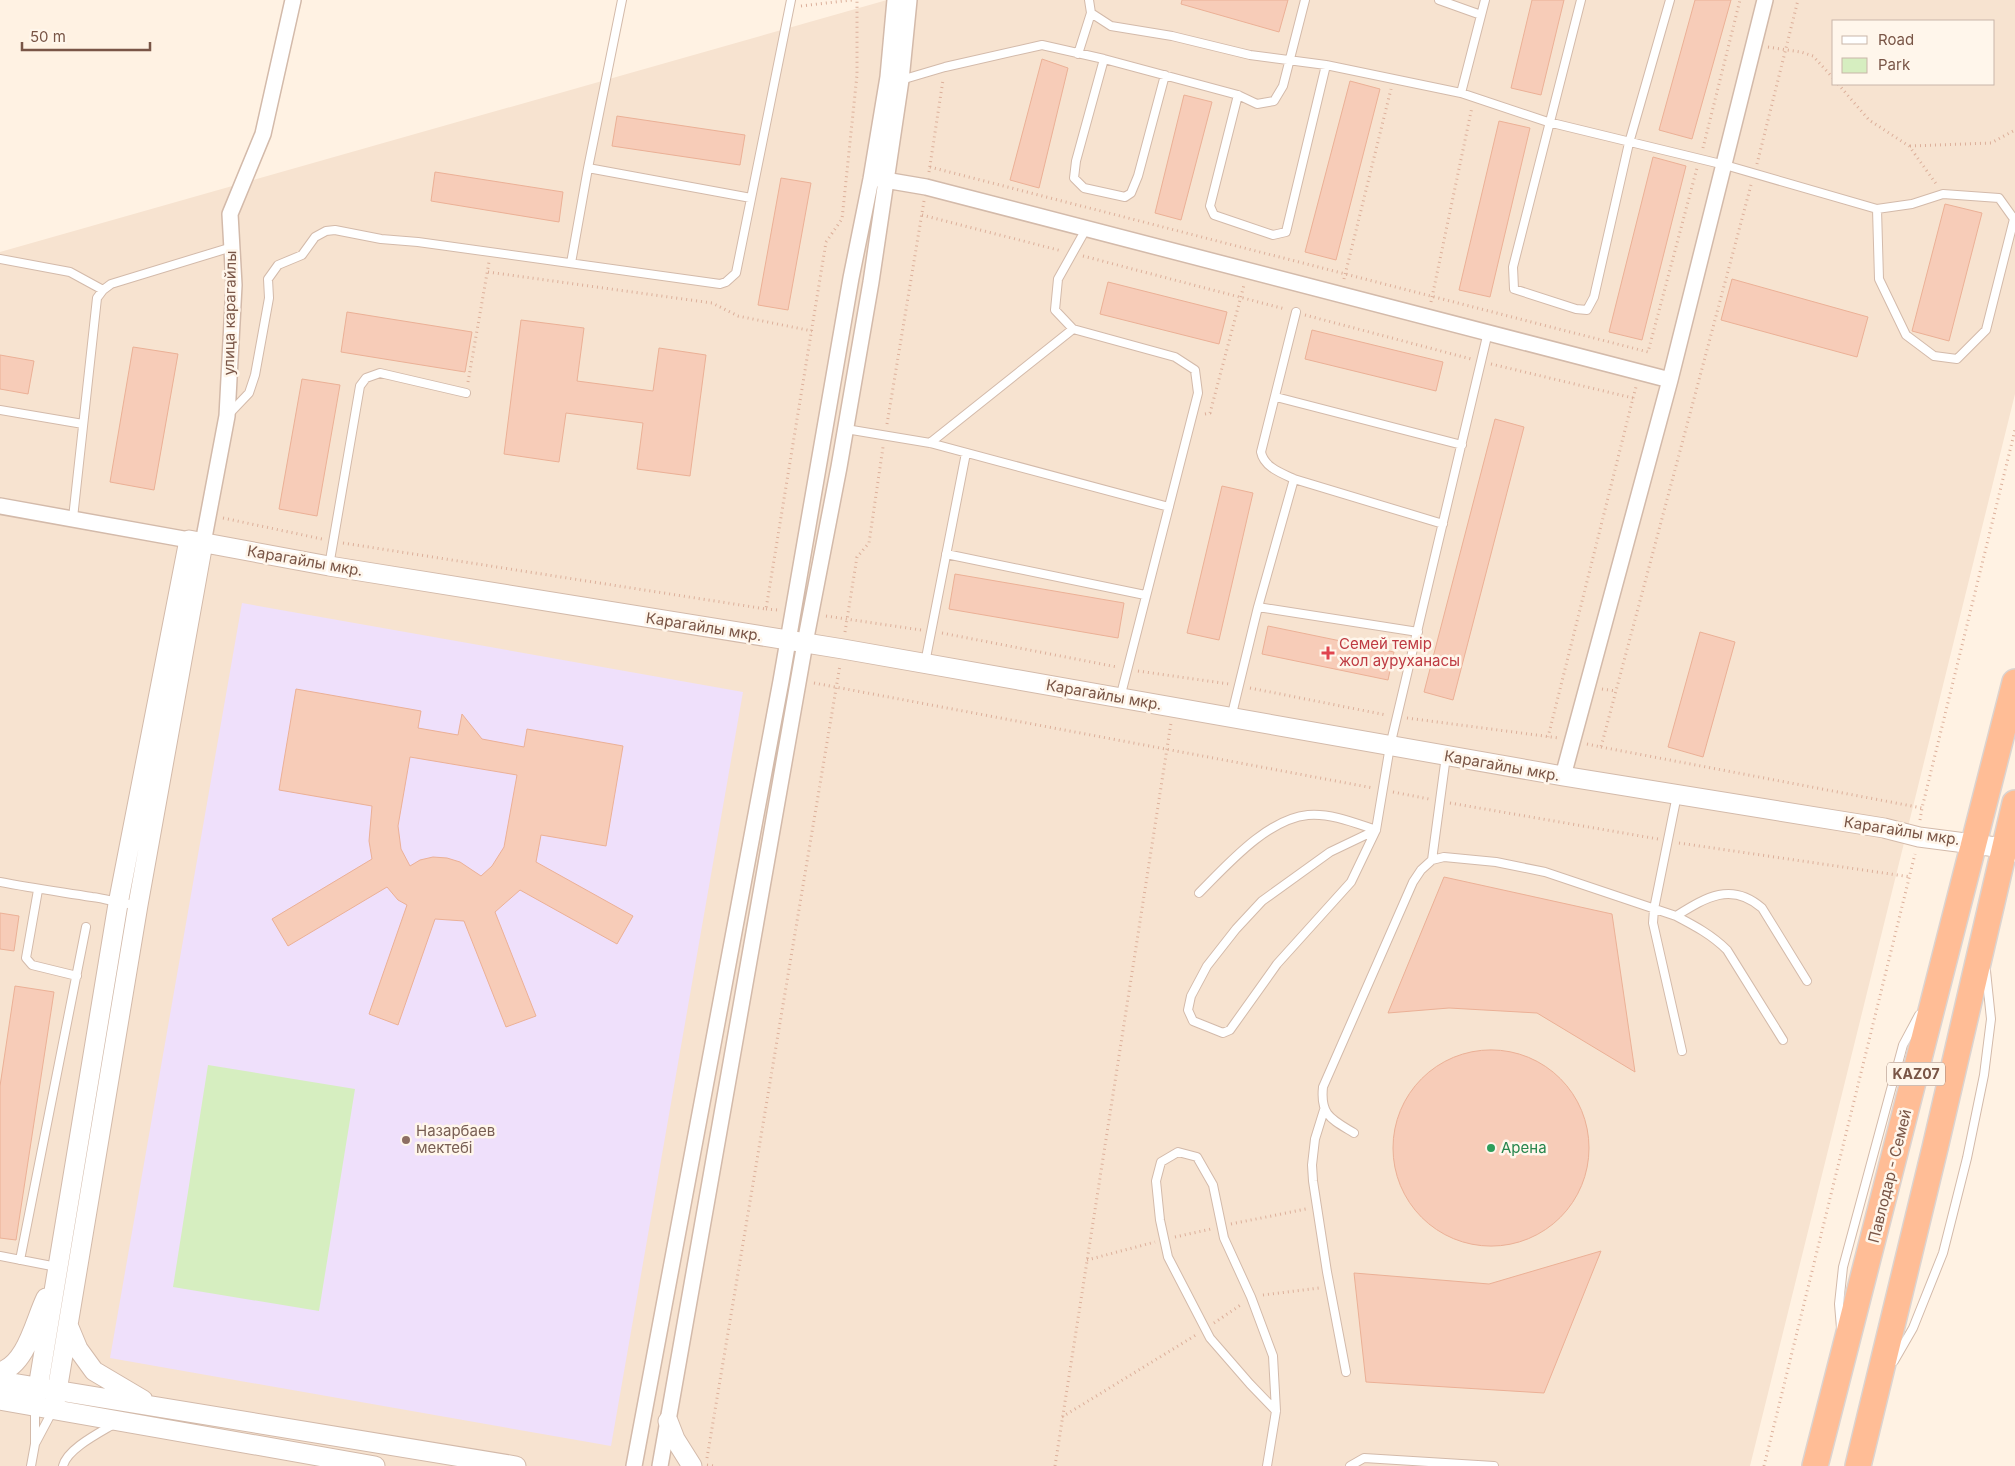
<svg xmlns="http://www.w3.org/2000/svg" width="2015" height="1466" font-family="Inter,sans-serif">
<rect width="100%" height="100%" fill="#fff2e3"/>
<path fill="#f7e3d0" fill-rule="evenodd" d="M887,0H2015V394L1750,1466H0V252ZM1834,21H1994V84H1834Z"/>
<path fill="#efe0fb" d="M242,603L743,692L611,1446L110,1358Z"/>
<path fill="#d6eec0" d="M208,1065L355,1089L319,1311L173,1287Z"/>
<path fill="#f7ccb8" stroke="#ebb096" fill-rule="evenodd" d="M1182,0H1288L1279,32L1181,4Z
M1532,0H1564L1541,95L1511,88Z
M1695,0H1731L1692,139L1659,130Z
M1042,59L1068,68L1039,188L1010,180Z
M1350,81L1380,89L1336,260L1305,252Z
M1184,95L1212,102L1181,220L1155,213Z
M617,116L745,135L740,165L612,146Z
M1499,121L1530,128L1490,297L1459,290Z
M1653,157L1686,166L1642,340L1609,332Z
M435,172L563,192L559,222L431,201Z
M781,178L811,183L788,310L758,305Z
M1945,204L1982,213L1949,341L1912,331Z
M1732,279L1868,317L1857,357L1721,320Z
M1108,282L1227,312L1219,344L1100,314Z
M347,312L472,332L465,372L341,352Z
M521,320L584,328L577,381L653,391L659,348L706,355L690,476L637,469L643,423L566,413L559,462L504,454Z
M1312,330L1443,362L1436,391L1305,359Z
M133,347L178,354L154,490L110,482Z
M0,355L34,361L28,394L0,389Z
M302,379L340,385L317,516L279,509Z
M1495,419L1524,427L1453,700L1424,692Z
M1222,486L1253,493L1219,640L1187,633Z
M955,574L1124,603L1118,638L949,609Z
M1268,626L1394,652L1388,680L1262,654Z
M1700,632L1735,642L1703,757L1668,747Z
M296,689L421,711L418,728L458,735L462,714L482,739L524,747L527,729L623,746L606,846L541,835L536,862L633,916L617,944L520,890L495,912L536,1016L506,1027L464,921L435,919L398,1025L369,1014L407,905L398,900L387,887L288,946L272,919L372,859L369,841L372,806L279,790ZM410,757L517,775L504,847L492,866L481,876L460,862L447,858L433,857L420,860L410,866L401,849L398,826Z
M1444,877L1612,914L1635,1072L1537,1013L1449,1008L1388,1013Z
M0,913L19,916L14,951L0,949Z
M15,986L54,992L16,1240L0,1238V1086Z
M1393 1148a98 98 0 1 1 196 0a98 98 0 1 1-196 0Z
M1601,1251L1544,1393L1366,1382L1354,1273L1489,1284Z"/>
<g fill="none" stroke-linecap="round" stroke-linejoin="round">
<g stroke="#d3baaa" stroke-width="10">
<path id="service" d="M1089,0L1091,13L1111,26L1172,36L1250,55L1326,65L1461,93L1548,122L1725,165L1877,209L1912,204L1943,194L1999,198L2014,219L1986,330L1957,359L1934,356L1906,335L1879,279L1877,209
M1439,0L1481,15
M1581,0L1513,267L1514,289L1576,309L1587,310L1594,297L1629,143L1670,0
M1078,54L1091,13
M1104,59L1076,161L1074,178L1084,188L1125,197L1131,193L1138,176L1165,75
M901,80L945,67L1042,45L1104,59L1238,95L1257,104L1274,101L1283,86L1305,0
M1461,93L1485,0
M1238,95L1210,206L1214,215L1273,235L1286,232L1326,65
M588,168L751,198
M0,259L70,272L103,290
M571,263L588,168L622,0
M1296,312L1261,452C1264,467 1281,473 1294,479L1443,524
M1073,329L1055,310L1058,279L1086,229
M1276,397L1462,445
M0,410L83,424
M228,415L249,393L255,375L269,298L268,279L278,265L302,255L315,237L326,231L335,230L381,239L418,242L720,284L726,282L736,273L791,0
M846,429L930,443L1169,507
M930,443L1073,329L1175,357L1195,370L1198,393L1120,698
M73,518L97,298L103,290L111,284L232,247
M946,554L1145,595
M329,566L360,386L366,378L380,373L466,393
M1258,607L1418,632
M925,663L966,453
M1231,718L1258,607L1294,479
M1677,795L1654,909L1653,923L1682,1051
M1376,830L1330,852L1262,901L1236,929L1207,966L1191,996L1188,1010L1193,1021L1223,1033L1230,1030L1277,964L1351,882L1376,830L1390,746L1488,332
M1432,860L1446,756
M0,882C31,888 61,892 92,897C109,899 120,904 138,905
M38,890L26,958L32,965L77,976
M1199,893C1227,865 1267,819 1308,815C1331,813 1355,823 1376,830
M1676,916C1705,898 1731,881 1762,908L1807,981
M1324,1110L1315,1139L1312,1165L1313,1181L1327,1272L1346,1372
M1354,1133C1331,1119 1320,1115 1323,1087L1413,882L1421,870L1432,860L1444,857L1496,862L1545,872L1676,916C1695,926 1712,935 1727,950L1783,1040
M0,1256L57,1267
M20,1260L86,927
M1841,1328L1839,1304L1843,1267L1903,1045L1919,1015
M1894,1361L1913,1328L1943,1253L1967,1158L1984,1075L1991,1019L1986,971
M36,1442L53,1410
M31,1466L35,1444V1408
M63,1466C67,1449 99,1433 114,1424
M1267,1466L1276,1411L1273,1356L1251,1297L1224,1238L1213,1185L1197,1157L1178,1152L1161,1162L1156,1181L1160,1220L1168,1257L1210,1338L1250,1384L1276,1411
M1350,1466L1364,1458L1494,1466"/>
</g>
<g stroke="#d3baaa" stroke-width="18">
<path id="minor" d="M879,179L926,187L1670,380
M0,506L189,540
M203,543L227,416L234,285L230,214L263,134L293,0
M1563,776L1670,380L1765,0
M634,1466L781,681L851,278L871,179L888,77L895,0
M660,1466L805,643L839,467L871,282L901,80L909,0"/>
</g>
<g stroke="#d3baaa" stroke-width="21">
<path id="tertiary" d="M68,1325L78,1349L94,1371L143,1400
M0,1372C27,1364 35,1320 46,1298
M0,1381L516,1466
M0,1400L375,1466
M35,1406L118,904L189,540L329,566L843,649L1563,776L1884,828L1919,837L2004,848L2015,852
M54,1409L138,905L203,543
M668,1421L675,1439L692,1466"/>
</g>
<g stroke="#dcd3cf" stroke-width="28">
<path id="trunk" d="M1815,1466L2015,682
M1858,1466L1935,1148L2015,803"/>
</g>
<path stroke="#dcaf9a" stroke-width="3" stroke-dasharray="1 4" stroke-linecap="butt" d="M801,6L852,0
M1768,47L1801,52L1813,56L1834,79
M1838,84L1869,120L1909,146L1937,185
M1910,146L1991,143L2015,130
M1703,148L1740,0
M1757,164L1798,0
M930,167L1648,352L1697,168
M929,172L943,80
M922,215L1062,251
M1083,256L1285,309
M488,272L712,303L738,316L812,331
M1344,279L1391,89
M1431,302L1472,107
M1305,315L1471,359
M1491,364L1633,398L1548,737
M468,382L489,262
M1633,398L1636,387
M1205,414L1210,413L1244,285
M887,424L924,201
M223,518L322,539
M343,543L766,609L826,242L842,219L857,75V0
M766,609L778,610
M826,616L921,630
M845,632L857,557L869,543L883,447
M942,633L1117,667
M1138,671L1229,684
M814,683L1373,788
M1250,688L1386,715
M1602,689L1616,691
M1407,718L1559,738
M1587,744L1601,747L1751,185
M1601,747L1922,808
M1393,792L1429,799
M1450,803L1658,839
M1920,820L1922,808L2015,430
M1679,843L1911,877
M1231,1224L1306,1209
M1175,1237L1211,1229
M1087,1260L1155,1242
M1263,1295L1319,1288
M1214,1323L1242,1304
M1062,1417L1196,1335
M707,1458L840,665
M707,1465L714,1466
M1055,1466L1171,723
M1764,1466L1915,854"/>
<use href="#service" stroke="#fff" stroke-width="8"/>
<use href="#minor" stroke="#fff" stroke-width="15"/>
<use href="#tertiary" stroke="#fff" stroke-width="19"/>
<use href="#trunk" stroke="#ffbd96" stroke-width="25"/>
</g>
<path fill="#e0444e" stroke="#fff6eb" stroke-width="2" d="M1325.5 645.5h5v5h5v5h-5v5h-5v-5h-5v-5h5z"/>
<circle fill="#8d6e63" stroke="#fff6eb" stroke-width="2" cx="406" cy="1140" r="5"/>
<circle fill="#2e9e5b" stroke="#fff6eb" stroke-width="2" cx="1491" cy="1148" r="5"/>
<g text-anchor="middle" stroke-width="5" stroke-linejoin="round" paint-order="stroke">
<rect fill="#fff6eb" stroke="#a18578" stroke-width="1" x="1887" y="1062.5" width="58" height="23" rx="4"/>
<g font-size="14" font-weight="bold" fill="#795546">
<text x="1916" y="1079">KAZ07</text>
</g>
<g font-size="15" fill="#795546" stroke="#fff6eb">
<text transform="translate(230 313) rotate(-89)" y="5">улица карагайлы</text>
<text transform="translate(305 561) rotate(10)" y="5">Карагайлы мкр.</text>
<text transform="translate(704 627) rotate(9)" y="5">Карагайлы мкр.</text>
<text transform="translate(1104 695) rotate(10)" y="5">Карагайлы мкр.</text>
<text transform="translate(1502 766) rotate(10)" y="5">Карагайлы мкр.</text>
<text transform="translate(1902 831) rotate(9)" y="5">Карагайлы мкр.</text>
<text transform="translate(1890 1176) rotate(-76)" y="5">Павлодар - Семей</text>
</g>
<g font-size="15" fill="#be3a42" stroke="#fff6eb" text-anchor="start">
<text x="1339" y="649">Семей темір<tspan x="1339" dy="17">жол ауруханасы</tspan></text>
</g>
<g font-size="15" fill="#785e54" stroke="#fff6eb" text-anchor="start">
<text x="416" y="1136">Назарбаев<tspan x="416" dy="17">мектебі</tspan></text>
</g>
<g font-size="15" fill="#27864d" stroke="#fff6eb" text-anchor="start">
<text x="1501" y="1153">Арена</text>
</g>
</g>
<rect x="1832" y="20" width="162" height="65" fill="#fff6eb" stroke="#c9b6a9"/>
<rect x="1842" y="36" width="25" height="8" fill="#ffffff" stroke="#c9b6a9"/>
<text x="1878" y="45" font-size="15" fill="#795546">Road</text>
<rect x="1842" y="58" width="25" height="15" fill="#d6eec0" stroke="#c9b6a9"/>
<text x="1878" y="70" font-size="15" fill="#795546">Park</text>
<path d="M22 42v8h128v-8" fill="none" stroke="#795546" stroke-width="2.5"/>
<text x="30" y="42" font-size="15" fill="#795546" stroke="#fff6eb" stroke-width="4" paint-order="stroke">50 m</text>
</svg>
